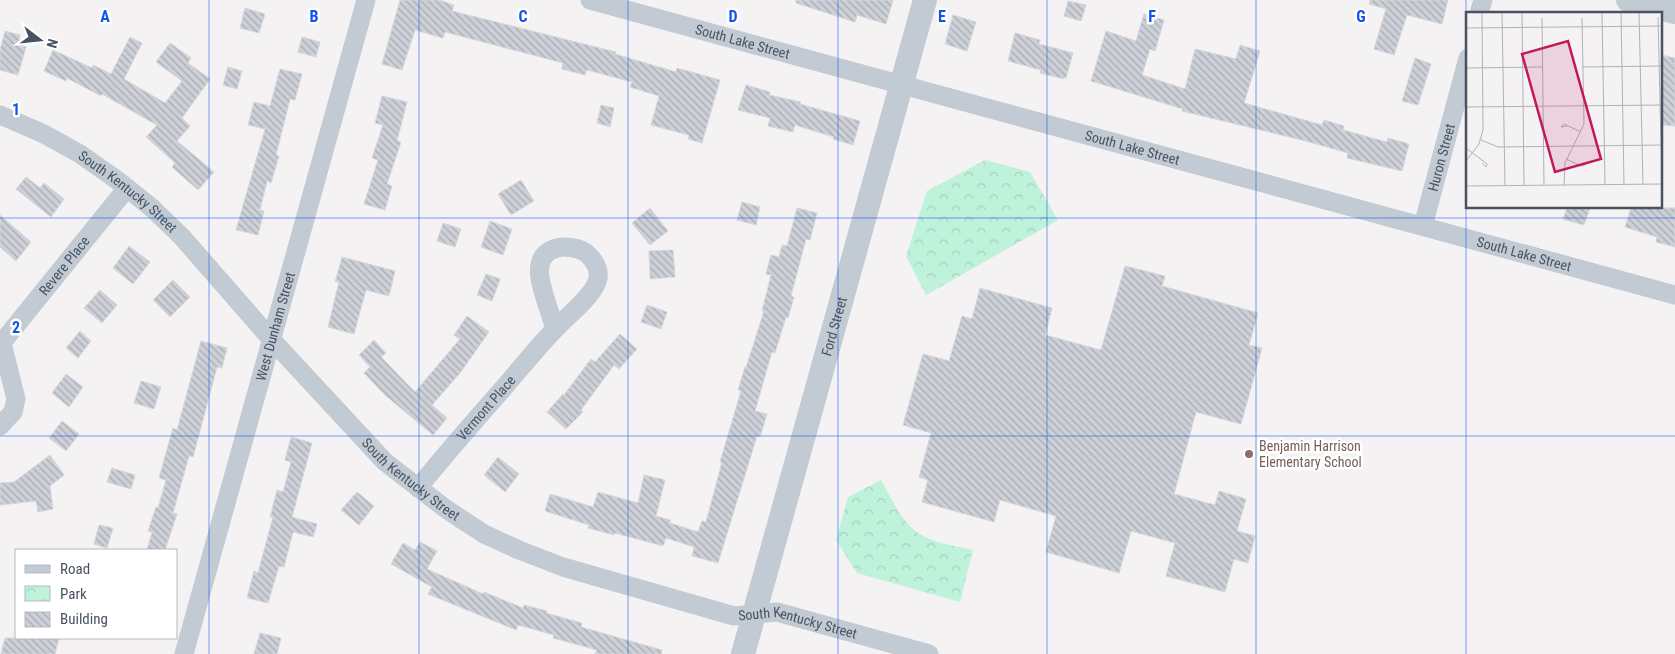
<svg xmlns="http://www.w3.org/2000/svg" width="1675" height="654" font-family="'Roboto Condensed',sans-serif">
<defs>
<pattern id="park-crowns" width="20" height="18" patternUnits="userSpaceOnUse" patternTransform="scale(1.25)"><rect width="20" height="18" fill="#bff2da"/><path d="M2 6a3 3 0 1 1 6 0M12 15a3 3 0 1 1 6 0" fill="none" stroke="#a6d1be"/></pattern>
<pattern id="building-back-hatch" width="6" height="6" patternUnits="userSpaceOnUse" patternTransform="scale(1.25)"><rect width="6" height="6" fill="#cdd0d6"/><path d="M-1 5l2 2M0 0l6 6M5-1l2 2" fill="none" stroke="#a8abb1"/></pattern>
</defs>
<rect width="100%" height="100%" fill="#f4f2f2"/>
<path fill="url(#park-crowns)" d="M985,160L1030,172L1058,220L926,295L906,256L927,191Z
M881,480C892,499 903,526 923,536C938,544 957,546 973,550L960,602L857,573L836,540L848,497Z"/>
<path fill="url(#building-back-hatch)" stroke="#d5d7dd" d="M400,0H439L454,5L452,11L616,52L615,54L676,72L677,68L720,80L702,143L688,139L689,135L651,125L659,96L630,87L632,82L587,70L585,75L562,69L563,63L445,32L443,38L415,30L402,70L382,64Z
M796,0H893L886,24L857,15L855,22L796,3Z
M1370,0H1448L1442,24L1407,15L1394,55L1374,49L1386,9L1369,4Z
M1068,1L1086,5L1081,21L1064,16Z
M245,8L265,14L259,33L240,28Z
M1144,14L1164,20L1155,51L1150,49L1142,75L1185,89L1195,49L1236,59L1240,45L1260,51L1244,103L1322,125L1324,120L1344,126L1343,130L1387,142L1388,138L1409,144L1402,171L1347,158L1348,153L1306,141L1182,111L1183,109L1091,81L1106,31L1136,41Z
M953,15L976,22L967,51L945,44Z
M5,31L20,35L18,45L26,47L18,75L0,70V50Z
M1015,33L1040,40L1039,44L1073,53L1066,78L1064,77V79L1040,73L1041,70L1008,61Z
M130,37L142,43L124,79L165,103L182,81L156,62L170,43L191,58L188,63L210,79L182,118L190,126L177,141L214,172L198,190L172,167L175,163L146,137L157,125L102,94L101,96L67,78L66,81L44,71L53,50L92,68L93,65L111,74Z
M302,37L320,42L316,57L298,52Z
M1661,55L1675,58V126L1661,125Z
M1415,58L1431,64L1418,105L1402,101Z
M228,67L242,71L237,89L223,85Z
M280,69L302,74L295,100L290,99L276,155L279,156L271,183L267,181L260,210L264,211L258,235L236,230L265,129L248,125L254,102L270,106Z
M746,85L770,92L769,95L801,102L800,104L860,121L853,145L833,139L834,137L795,125L793,132L768,126L770,118L738,110Z
M382,96L407,102L397,141L401,142L387,184L392,186L385,210L364,204L378,160L372,158L383,125L375,123Z
M601,105L614,108L610,127L597,123Z
M26,177L40,188L44,183L64,199L51,217L16,189Z
M521,180L534,201L511,215L498,194Z
M742,202L760,207L756,225L737,220Z
M650,208L668,231L650,245L632,223Z
M797,208L817,213L810,240L806,239L791,296L794,297L788,318L786,317L775,353L772,352L755,411L767,414L760,437L757,436L718,563L692,556L694,547L666,538L663,546L615,533L614,535L588,528L589,525L545,511L550,494L593,507L598,492L638,503L644,475L665,480L656,516L670,520V523L698,532L702,521L706,522L722,462H720L741,391L738,390L745,367L746,368L764,311H762L771,275L766,274L771,255L779,257L782,245L787,246Z
M1567,208H1590L1584,225L1563,219Z
M1631,208H1675V247L1656,242L1657,237L1625,227Z
M0,215L31,242L16,261L0,247Z
M490,221L512,229L503,255L481,247Z
M443,223L461,229L455,247L437,241Z
M129,246L150,262L133,284L113,268Z
M673,250L675,277L650,279L649,251Z
M342,257L395,271L389,296L366,290L354,334L328,327L339,282H335Z
M1125,266L1165,276L1162,286L1258,313L1249,345L1262,348L1241,424L1196,412L1174,494L1215,505L1219,491L1246,499L1237,531L1255,536L1248,563L1234,559L1225,592L1166,576L1175,543L1131,531L1119,573L1046,552L1056,516L1000,500L994,522L922,502L928,480L919,477L931,433L903,425L923,354L949,361L962,316L972,319L980,288L1052,308L1045,335L1101,350Z
M486,274L500,279L492,301L477,295Z
M173,280L190,297L170,317L153,300Z
M100,290L117,305L102,323L84,308Z
M647,305L667,312L661,329L641,322Z
M467,316L489,332L460,373L432,405L447,418L433,435L385,395L364,373L370,367L359,355L374,340L386,353L381,357L415,392L460,339L454,335Z
M80,331L91,341L78,358L66,348Z
M620,334L637,349L619,369L614,365L581,410L583,412L566,429L547,412L563,394L564,395L591,359L595,362Z
M201,341L227,348L222,368L217,367L193,457L189,456L173,513L177,514L165,550H147L152,532L148,531L156,507L158,508L166,480L159,478L173,428L177,430Z
M66,374L83,387L69,407L52,393Z
M141,381L161,387L154,409L134,403Z
M62,421L79,434L66,451L49,438Z
M291,437L312,443L292,517L317,524L313,537L293,532L284,567L279,566L268,603L247,598L254,571L258,573L273,517H270L277,490L283,492L291,462L285,460Z
M50,455L64,475L50,486L53,509L38,512L36,501L0,505V483L14,482Z
M498,457L519,474L505,492L484,475Z
M112,468L135,475L131,489L107,482Z
M357,492L374,506L359,525L341,510Z
M99,525L113,528L107,548L94,544Z
M420,542L437,551L427,569L483,594L484,592L523,608L524,605L547,611L546,613L582,623L581,627L662,650L661,654H595L597,650L553,638L554,635L518,625L516,630L428,594L432,587L391,564L403,543L415,550Z
M260,633L281,638L277,654H254Z
M5,638H59L55,654H1Z"/>
<g fill="none" stroke-linecap="round" stroke-linejoin="round">
<g stroke="#c2cad4" stroke-width="19">
<path id="s1" d="M590,0L1675,295"/>
<path d="M1479,14L1483,0"/>
<path id="s2" d="M0,115L44,134L80,154L117,180L152,208L182,237L271,339L385,462L446,509L484,534L519,550L563,567L734,616L777,612L929,654"/>
<path id="s3" d="M1423,226L1468,58"/>
<path id="s4" d="M0,345L127,188"/>
<path d="M0,426L13,412L16,399L2,343"/>
<path id="s5" d="M418,488C447,452 477,418 507,384C524,364 541,343 560,324C570,314 596,293 598,278C600,266 589,252 578,249C556,243 536,251 540,278C543,295 550,312 555,329"/>
<path id="s6" d="M184,654L366,0"/>
</g>
<g stroke="#c2cad4" stroke-width="24">
<path d="M1628,0L1675,12"/>
<path id="s7" d="M743,654L925,0"/>
</g>
</g>
<path fill="none" stroke="#1053ef" stroke-width="1" stroke-opacity="0.55" d="M209,0V654M419,0V654M628,0V654M838,0V654M1047,0V654M1256,0V654M1466,0V654M0,218H1675M0,436H1675"/>
<circle fill="#8d6e63" stroke="#fff" stroke-width="2" cx="1249" cy="454" r="5"/>
<g text-anchor="middle" stroke-width="5" stroke-linejoin="round" paint-order="stroke">
<g font-size="14" fill="#485260" stroke="#fff">
<text dy="5" stroke="none"><textPath href="#s1" startOffset="158">South Lake Street</textPath></text>
<text dy="5" stroke="none"><textPath href="#s1" startOffset="562">South Lake Street</textPath></text>
<text dy="5" stroke="none"><textPath href="#s3" startOffset="71">Huron Street</textPath></text>
<text dy="5" stroke="none"><textPath href="#s2" startOffset="150">South Kentucky Street</textPath></text>
<text dy="5" stroke="none"><textPath href="#s1" startOffset="968">South Lake Street</textPath></text>
<text dy="5" stroke="none"><textPath href="#s4" startOffset="102">Revere Place</textPath></text>
<text dy="5" stroke="none"><textPath href="#s6" startOffset="340">West Dunham Street</textPath></text>
<text dy="5" stroke="none"><textPath href="#s7" startOffset="340">Ford Street</textPath></text>
<text dy="5" stroke="none"><textPath href="#s5" startOffset="105">Vermont Place</textPath></text>
<text dy="5" stroke="none"><textPath href="#s2" startOffset="555">South Kentucky Street</textPath></text>
<text dy="5" stroke="none"><textPath href="#s2" startOffset="975">South Kentucky Street</textPath></text>
</g>
<g font-size="14" fill="#785e54" stroke="#fff" text-anchor="start">
<text x="1259" y="451">Benjamin Harrison<tspan x="1259" dy="16">Elementary School</tspan></text>
</g>
</g>
<g transform="translate(1466 12)">
<rect width="196" height="196" fill="#f4f2f2"/>
<path fill="none" stroke="#afb2b8" stroke-width="1" d="M36,0L39,174M56,0L58,173M136,0L139,173M155,0L158,173M173,0L177,172M192,5L196,172M76,6L78,173M0,16L197,14M116,55L197,54M0,56L77,55M0,95L197,93M101,114L95,115L98,112L115,120M15,128L32,135L197,133M0,136L21,152L20,155L16,151M100,147L113,153L116,154H117L120,152L113,153M0,149L13,132L17,118L16,0M98,173L99,151L118,112L116,6M0,174L197,172"/>
<path fill="#c2185b" fill-opacity="0.15" stroke="#c2185b" stroke-width="2.5" d="M102,29L135,147L89,160L56,42Z"/>
<rect width="196" height="196" fill="none" stroke="#485260" stroke-width="2.5"/>
</g>
<g font-size="16" text-anchor="middle" font-weight="bold" fill="#1053ef" stroke="#fff" stroke-width="5" stroke-linejoin="round" paint-order="stroke">
<text x="105" y="22">A</text>
<text x="314" y="22">B</text>
<text x="523" y="22">C</text>
<text x="733" y="22">D</text>
<text x="942" y="22">E</text>
<text x="1152" y="22">F</text>
<text x="1361" y="22">G</text>
<text x="16" y="115">1</text>
<text x="16" y="333">2</text>
</g>
<rect x="15" y="549" width="162" height="90" fill="#ffffff" stroke="#b6babf"/>
<rect x="25" y="565" width="25" height="8" fill="#c2cad4" stroke="#b6babf"/>
<text x="60" y="574" font-size="15" fill="#485260">Road</text>
<rect x="25" y="586" width="25" height="15" fill="url(#park-crowns)" stroke="#b6babf"/>
<text x="60" y="599" font-size="15" fill="#485260">Park</text>
<rect x="25" y="612" width="25" height="15" fill="url(#building-back-hatch)" stroke="#b6babf"/>
<text x="60" y="624" font-size="15" fill="#485260">Building</text>
<g transform="translate(40 40) rotate(106)" stroke="#ffffff" stroke-width="4" paint-order="stroke">
<path d="M0-4L9 19L0 12L-9 19Z" fill="#485260"/>
<text y="-8" font-size="14" font-weight="bold" text-anchor="middle" fill="#485260">N</text>
</g>
</svg>
